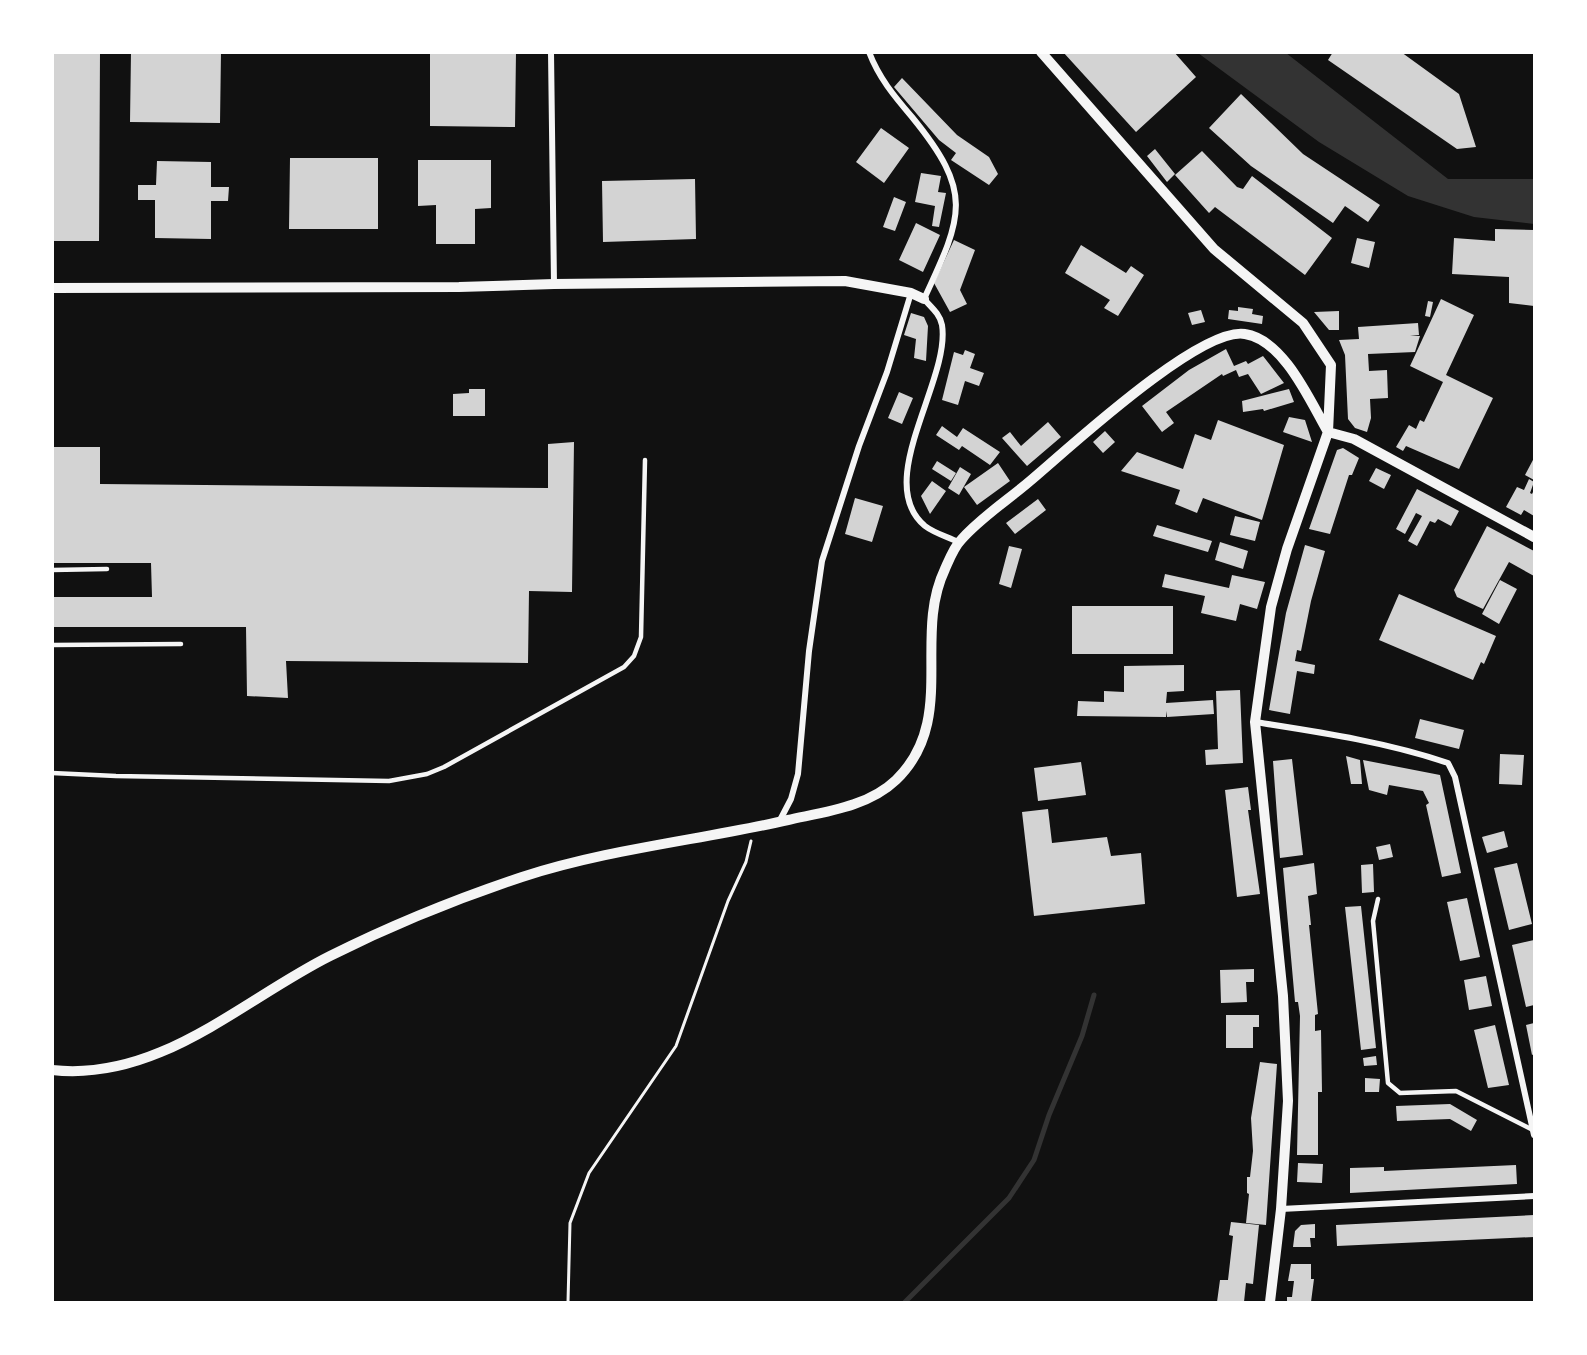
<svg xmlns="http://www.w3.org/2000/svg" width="1587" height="1355" font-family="Montserrat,sans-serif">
<rect width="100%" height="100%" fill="#111"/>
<path fill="#333" d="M1198,53H1286L1448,179H1534V224L1474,217L1408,196L1319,142Z"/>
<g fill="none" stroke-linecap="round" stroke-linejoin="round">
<path stroke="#333" stroke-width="5" d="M905,1302L1009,1198L1034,1160L1049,1115L1082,1036L1094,995"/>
</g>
<path fill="#d3d3d3" d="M52,52H100L99,241H52Z
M131,52H221L220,123L130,122Z
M430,52H516L515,127L430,126Z
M1063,52H1174L1196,77L1136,132Z
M1333,52H1401L1459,94L1476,147L1457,149L1328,60Z
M902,78L957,135L989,157L998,174L989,185L951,160L956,153L939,140L894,87Z
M1241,94L1303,154L1380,205L1368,222L1345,206L1333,223L1251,166L1209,128Z
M881,128L909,148L884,183L856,162Z
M1155,149L1175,174L1167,182L1147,156Z
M1202,151L1237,187L1243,189L1252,176L1332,238L1305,275L1215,207L1209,213L1175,175Z
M290,158H378V229H289Z
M418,160H491V208L475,209V244H436V205L418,206Z
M157,161L211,162V187H229L228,201H211V239L155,238V200H138V185H156Z
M921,173L941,176L938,192L946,193L939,227L932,226L935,206L915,202Z
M695,179L696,239L603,242L602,181Z
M894,197L906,202L895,231L883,227Z
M916,223L940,235L923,272L899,260Z
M1495,229L1534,230V306L1509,303V277L1452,274L1454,238L1495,241Z
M1357,238L1375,242L1369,268L1351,263Z
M954,240L975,250L960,290L967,304L950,312L934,283Z
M1081,245L1126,273L1131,266L1144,275L1118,316L1104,308L1110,300L1065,273Z
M1441,299L1474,315L1446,375L1493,398L1459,469L1406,446L1403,451L1396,447L1409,425L1416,429L1420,420L1424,422L1443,382L1410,366Z
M1428,301L1433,302L1430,317L1425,316Z
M1238,307L1253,309L1252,314L1263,316L1262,324L1228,319L1229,310L1238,311Z
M1201,310L1205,322L1192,325L1188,313Z
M1339,311V330H1329L1314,312Z
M911,313L924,317L928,326L926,361L914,358L916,339L904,335Z
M1418,323L1419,335L1410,336H1420L1415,352L1368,354L1369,371L1387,370L1388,398L1370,399L1371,418L1367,432L1355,428L1348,419L1345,355L1339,340L1359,339L1358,327Z
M1226,349L1234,366L1246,361L1248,364L1263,356L1284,383L1261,394L1248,374L1239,377L1236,370L1223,376L1222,374L1166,412L1174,423L1162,432L1142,406L1189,370Z
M965,350L975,354L970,368L984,373L979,386L965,381L958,405L942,400L954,352L963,355Z
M469,389H485V416H453V394L469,393Z
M1289,389L1294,402L1264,411L1263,409L1243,412L1242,401Z
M899,392L913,398L902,424L888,418Z
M1289,417L1305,420L1312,442L1283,432Z
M1218,420L1284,445L1262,520L1203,498L1197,513L1175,504L1180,490L1121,471L1137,452L1183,469L1195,434L1211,440Z
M1048,422L1061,437L1027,466L1002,438L1010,432L1021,446Z
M942,426L957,437L963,428L1000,452L990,465L962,446L959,450L936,435Z
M1105,431L1115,442L1103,453L1093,442Z
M574,442L572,592L529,591L528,663L286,661L288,698L247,696L246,627H52L54,597H152L151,563H52V447H100V484L548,488V444Z
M1343,448L1359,458L1352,475H1349L1330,534L1309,529L1337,450Z
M1534,458V480L1525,475Z
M937,461L956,473L951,481L932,469Z
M998,463L1010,481L977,505L964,487Z
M960,467L971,474L959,495L948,488Z
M1376,468L1391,475L1384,489L1369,481Z
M1529,479L1534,482L1530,493L1532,494L1534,490V516L1524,510L1521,515L1506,507L1517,487L1524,490Z
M932,481L946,491L930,514L921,496Z
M1417,489L1459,511L1451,526L1438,519L1435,523L1430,521L1417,546L1408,541L1422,516L1416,513L1405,534L1396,529Z
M855,498L883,506L872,542L845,534Z
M1038,499L1046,510L1015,534L1006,523Z
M1235,516L1260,522L1255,541L1230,535Z
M1157,525L1212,541L1208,552L1153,536Z
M1487,526L1534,551V576L1509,562L1483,609L1457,597L1454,590Z
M1220,542L1248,551L1243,569L1215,560Z
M1305,545L1325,551L1311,601L1301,651L1297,650L1295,661L1315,665L1314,674L1297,671L1290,714L1269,710L1286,613Z
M1009,546L1022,549L1011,588L999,584Z
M1165,574L1229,588L1232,575L1265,582L1257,609L1240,604L1236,621L1201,613L1205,596L1162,587Z
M1500,580L1517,589L1499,624L1482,614Z
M1399,594L1496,636L1484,664L1481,662L1473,680L1379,640Z
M1072,606H1173V654H1072Z
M1184,665V691L1167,692L1166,703L1213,700L1214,714L1167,717V711L1166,717L1077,716L1078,701L1104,702V691L1124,692V666Z
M1240,690L1243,763L1206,765L1205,750L1218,749L1216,691Z
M1420,719L1464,730L1459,749L1415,738Z
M1500,754L1524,755L1522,785L1499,784Z
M1346,756L1360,760L1362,784H1351Z
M1292,759L1303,855L1280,858L1273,761Z
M1363,760L1440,775L1461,873L1442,877L1426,805L1429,803L1423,791L1389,785L1387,795L1369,790Z
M1081,762L1086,795L1038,801L1034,768Z
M1248,787L1251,810H1248L1260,894L1237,897L1225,790Z
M1048,809L1052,843L1107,837L1111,856L1141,853L1145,904L1034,916L1022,812Z
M1504,831L1508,847L1487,853L1482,837Z
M1390,844L1393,857L1379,860L1376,847Z
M1314,863L1317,894L1308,896L1311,925H1309L1318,1014L1315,1015V1031L1321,1030L1322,1092H1318V1155H1297L1300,1016L1298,1002H1295L1283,868Z
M1517,863L1532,924L1509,930L1494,868Z
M1373,864L1374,892L1362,893L1361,865Z
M1467,898L1480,957L1460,961L1447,902Z
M1361,906L1376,1048L1361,1050L1345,907Z
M1534,940V1005L1526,1007L1512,945Z
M1254,969V982H1246L1247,1002L1221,1003L1220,970Z
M1486,976L1492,1006L1469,1010L1464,980Z
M1226,1015H1259V1027H1253V1048H1226Z
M1534,1023V1054L1532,1055L1526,1025Z
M1495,1025L1509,1085L1488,1088L1474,1030Z
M1376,1056L1377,1065L1364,1066L1363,1058Z
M1260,1062L1277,1064L1266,1225L1246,1223L1249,1194L1247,1193V1177H1250L1253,1151L1251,1118Z
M1365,1078L1380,1079L1379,1092H1365Z
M1450,1104L1477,1120L1471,1131L1450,1119L1397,1121L1396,1106Z
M1298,1163L1323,1164L1322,1183L1297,1182Z
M1516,1165L1517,1184L1350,1193V1168L1384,1167V1171Z
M1534,1215V1237L1337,1246L1336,1225Z
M1231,1222L1259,1225L1253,1284L1246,1283L1244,1302H1217L1220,1280H1228L1233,1236L1229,1235Z
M1315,1224V1238H1310L1311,1247H1293L1295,1231L1301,1225Z
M1291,1264H1311V1279H1314L1311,1302H1287V1297H1292L1294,1281H1288Z"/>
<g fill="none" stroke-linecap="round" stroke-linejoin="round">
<path stroke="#f5f5f5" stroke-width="3" d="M568,1302L570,1223L589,1173L676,1046L728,901L746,862L751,841"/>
<path stroke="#f5f5f5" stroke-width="4.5" d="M52,570L107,569
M52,645L181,644
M52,773L116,776L389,781L427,774L444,767L624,667L634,656L641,637L645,460
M1378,899L1373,921L1388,1083L1400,1093L1456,1091L1533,1130"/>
<path stroke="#f5f5f5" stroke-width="6" d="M551,52L554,284
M869,52C879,78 894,96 912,117C974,193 963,215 924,299C931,307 940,314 942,325C951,380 872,482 925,526C934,533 948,537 958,542
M1255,722C1319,732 1387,742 1448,763L1455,777L1534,1135
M779,822L791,799L798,774L809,651L822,561L859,446L887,372L911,293
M1281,1209L1534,1196"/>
<path stroke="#f5f5f5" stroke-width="10" d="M1041,52L1214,249L1303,323L1331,365L1328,432L1287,549L1271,607L1255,722L1283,996L1288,1101L1281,1209L1270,1302
M52,288L459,287L554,284L845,281L911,293L924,299
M1328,432L1354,439L1534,537
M52,1070C159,1082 242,1000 330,956C392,925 456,899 522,877C608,849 700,840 788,820C824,812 868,807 896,780C958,720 912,638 945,569C949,560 954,547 961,540C980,518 1008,500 1030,481C1067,450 1200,326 1245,334C1284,340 1310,401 1328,432"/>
</g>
<rect width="1587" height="1355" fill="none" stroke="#ffffff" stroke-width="108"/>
</svg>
